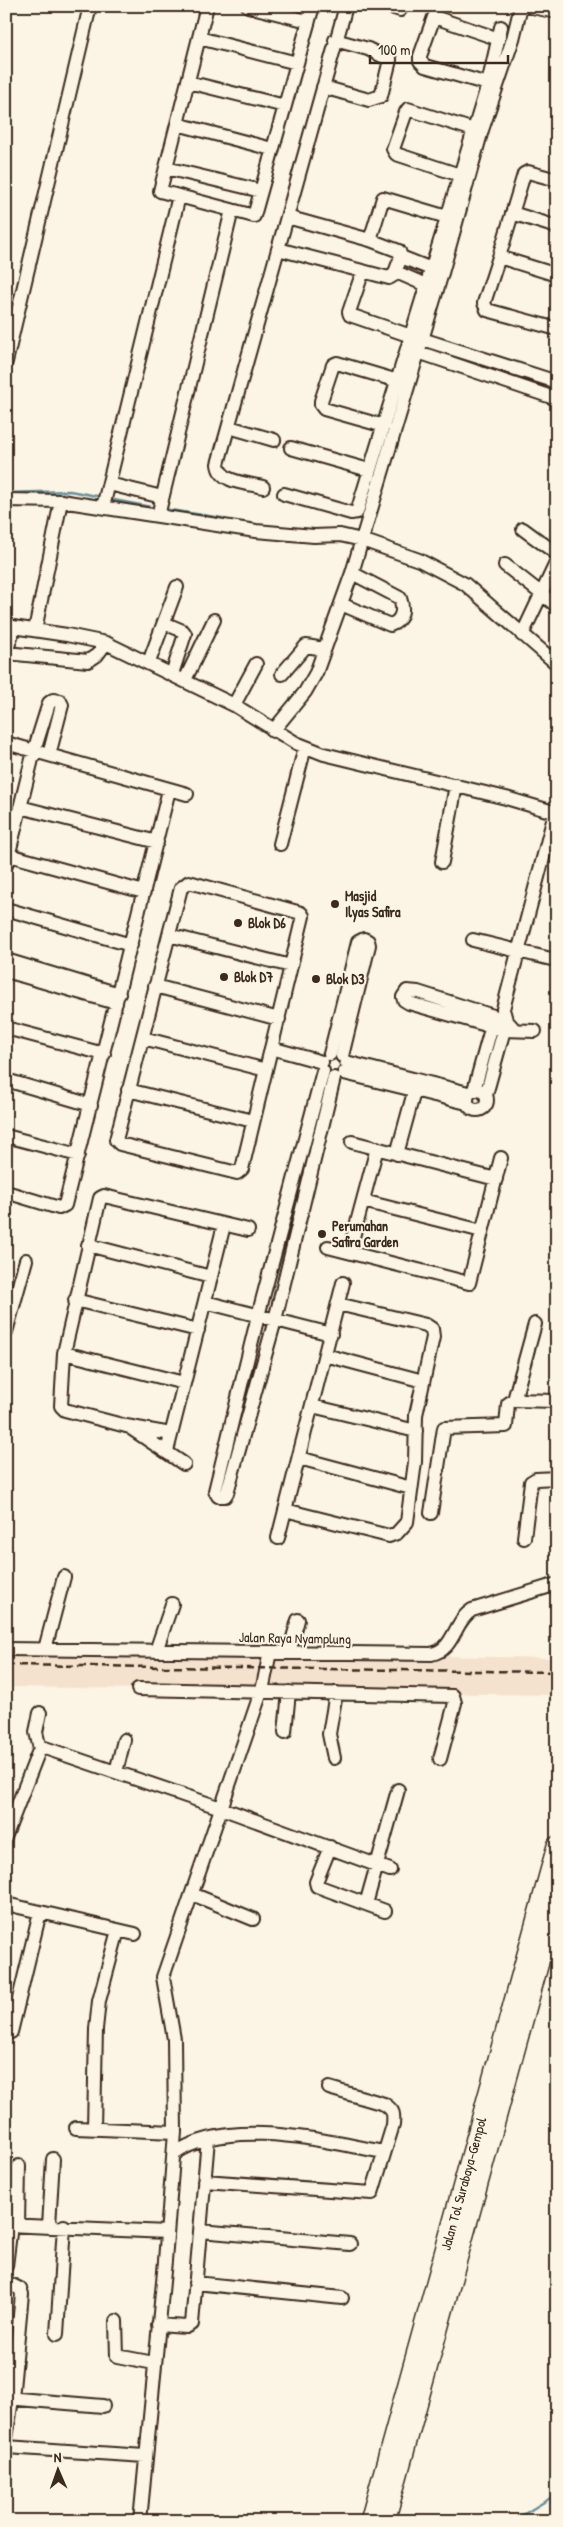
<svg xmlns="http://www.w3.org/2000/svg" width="563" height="2527" font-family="'Patrick Hand',sans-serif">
<rect width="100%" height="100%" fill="#fcf5e5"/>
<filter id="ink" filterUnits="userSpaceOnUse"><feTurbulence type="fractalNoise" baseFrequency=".02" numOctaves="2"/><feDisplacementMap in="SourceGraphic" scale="10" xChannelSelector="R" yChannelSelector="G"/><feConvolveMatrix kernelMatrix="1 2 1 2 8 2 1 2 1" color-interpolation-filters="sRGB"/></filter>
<g filter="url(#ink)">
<path fill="#f5e2ce" d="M6,1649L557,1658V1695L6,1687Z"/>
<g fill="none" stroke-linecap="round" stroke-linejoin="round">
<path stroke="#6c8f9a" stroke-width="2.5" d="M6,493L70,491L102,497
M109,499L156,508
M164,509L222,518
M513,2521L557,2494"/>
<g stroke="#3b2a1e" stroke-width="16">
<path id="minor" d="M207,6L160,191L254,216L313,6
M248,6L308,21
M388,6L400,10
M527,6L557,12
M199,38L297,63
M188,82L285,106
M488,84L425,66L420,61V56L434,17L499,39
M323,87L369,100L381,96L390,60L368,49L335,40
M177,124L272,149
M166,168L261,191
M460,175L396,154L393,149L406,112L408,109L474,130
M512,213L557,227
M370,240L383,198L447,217
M278,249L389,278L394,275L401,257L399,251L370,240L287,217
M401,257L439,272
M499,257L524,174L528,172L557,180
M363,271L349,312L350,315L411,336
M396,272L435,289
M557,275L499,257L484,303L487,310L557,329
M422,339L557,382
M418,352L557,399
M6,362L90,6
M384,426L324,409L321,405V401L333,365L337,363L398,381
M229,427L274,440
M291,448L369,470
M109,484L162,497
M263,487C247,483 220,483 218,464L346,6
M284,494L351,513L357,512L488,84L501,27
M6,500L61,501L256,531L314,536L340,535L362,540L419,560L465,584L557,664
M103,507L179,196
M158,516L232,210
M523,529L557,554
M505,565L557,606
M341,604L390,625C403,621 404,609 400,598L352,573
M164,623L183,631L185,634L172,674
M6,626L67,635L106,643L234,705L296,743L324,754L506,798L557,813
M14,627L6,653L88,661L97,655L106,643
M35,630L61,501
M522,635L557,561
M149,662L177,587
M282,674L306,646L324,649
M185,680L214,620
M234,705L256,664
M273,731L305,692L316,673L352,573L442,273L482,130L513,39L521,6
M6,743L187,794
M20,807L157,842
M280,844L305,747
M9,855L144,892
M442,862L456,785
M6,865L34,751L49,703L53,700L60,701L62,705L49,755
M189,882L301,913L303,916L242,1169L237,1173L120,1144L116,1140L181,888Z
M6,909L131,945
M169,935L291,966
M473,940L551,959
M6,960L119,994
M6,971L116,1003
M155,986L279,1019
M6,1028L104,1054
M514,1029L506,1020L418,992L407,991L403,997L404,1000L409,1003L504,1030L535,1031
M143,1038L266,1070
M271,1048L322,1062
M330,1054L358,942L364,939L368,941L369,945L342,1056
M346,1062L468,1093
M323,1071L258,1316L215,1491L218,1496H225L227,1493L275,1320L334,1078
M344,1073L467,1103
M6,1080L91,1105
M467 1100a10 10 0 1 1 20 0a10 10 0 1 1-20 0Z
M128,1090L253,1121
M474,1090L494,1018
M486,1095L504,1030L506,1020L503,1009L555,813
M6,1136L78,1155
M352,1142L496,1179
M397,1154L414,1092
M6,1192L59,1208L65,1205L169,790
M363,1201L482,1231
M88,1245L211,1277
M328,1247L469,1283L501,1158
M349,1252L377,1148
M75,1300L198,1330
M205,1302L331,1334
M6,1332L26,1260
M64,1353L184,1383
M325,1355L423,1381
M514,1400L557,1401
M312,1406L416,1431
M132,1429L184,1464
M171,1434L126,1426L65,1410L61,1406L64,1353L100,1198L104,1196L248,1230
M167,1451L224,1225
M299,1458L411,1488
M285,1510L389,1536L397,1533L407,1522L415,1462L416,1415L433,1337L432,1329L426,1325L338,1304
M431,1513L444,1428L506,1426L508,1404L514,1400L535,1324
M278,1538L343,1283
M524,1538L531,1482L536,1479L557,1478
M6,1649L431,1654C455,1650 453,1622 472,1610L557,1584
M45,1649L64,1577
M156,1651L172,1604
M289,1652L298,1620
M138,1689L453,1696L455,1703L440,1759
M40,1713L36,1732L40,1749
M285,1732L289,1692
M334,1758L329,1734L336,1693
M116,1772L124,1740
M6,1835L38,1753L40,1749L45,1748L221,1808L390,1870
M330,1847L316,1882L317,1886L385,1911
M192,1894L253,1919
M6,1904L135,1934
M366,1904L398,1790
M11,2032L40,1912
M76,2128L175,2132
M94,2129L96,2029L99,2001L118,1930
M174,2154C228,2116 323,2141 384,2152
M204,2181L372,2193L393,2125C394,2114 394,2110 384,2104L329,2088
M6,2225L167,2232
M18,2225L19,2166
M49,2226L53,2159
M200,2231L350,2244
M6,2266L11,2225
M6,2282L20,2289L22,2294L12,2399L6,2439
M195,2283L342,2298
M116,2321L117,2356L154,2363
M158,2325L186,2327L192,2324L208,2139
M57,2334L64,2226
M6,2398L103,2406
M6,2447L145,2456
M140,2521L165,2261L175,2132L174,2039L163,1977L247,1733L263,1686L270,1652"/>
</g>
<g stroke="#3b2a1e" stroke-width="22">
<g id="highway">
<path id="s1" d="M370,2521L557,1846"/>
<path d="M385,2521L557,1897"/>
</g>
</g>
<use href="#minor" stroke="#fcf5e5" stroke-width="12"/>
<use href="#highway" stroke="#fcf5e5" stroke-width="19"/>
<path stroke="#3b2a1e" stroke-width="2.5" stroke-dasharray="8 4" stroke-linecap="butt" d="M6,1665L557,1672"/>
</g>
</g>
<g fill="#3b2a1e" stroke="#fcf5e5" stroke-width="2">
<circle cx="335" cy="904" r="5"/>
<circle cx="238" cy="923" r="5"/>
<circle cx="224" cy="977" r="5"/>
<circle cx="316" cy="979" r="5"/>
<circle cx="322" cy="1234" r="5"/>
</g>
<g text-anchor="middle" stroke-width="4" stroke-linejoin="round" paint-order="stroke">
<g font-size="14" font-weight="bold" fill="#3b2a1e" stroke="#fcf5e5" text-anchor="start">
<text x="345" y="901">Masjid<tspan x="345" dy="16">Ilyas Safira</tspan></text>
<text x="248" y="928">Blok D6</text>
<text x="234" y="982">Blok D7</text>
<text x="326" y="984">Blok D3</text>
<text x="332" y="1231">Perumahan<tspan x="332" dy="16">Safira Garden</tspan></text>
</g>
<g font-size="14" fill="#3b2a1e" stroke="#fcf5e5">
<text transform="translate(295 1638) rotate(1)" y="5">Jalan Raya Nyamplung</text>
<text dy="5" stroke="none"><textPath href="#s1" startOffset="350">Jalan Tol Surabaya–Gempol</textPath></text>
</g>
</g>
<rect width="563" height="2527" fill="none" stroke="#fcf5e5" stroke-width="25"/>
<rect x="12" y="12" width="538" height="2502" fill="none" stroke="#3b2a1e" stroke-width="2" filter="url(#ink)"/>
<g transform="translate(58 2470) rotate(358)" stroke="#fcf5e5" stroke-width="4" paint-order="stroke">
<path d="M0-4L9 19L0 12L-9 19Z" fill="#3b2a1e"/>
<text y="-8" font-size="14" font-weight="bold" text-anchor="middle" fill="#3b2a1e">N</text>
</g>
<path d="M370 55v8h138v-8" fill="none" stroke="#3b2a1e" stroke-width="2.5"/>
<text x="378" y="55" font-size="15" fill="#3b2a1e" stroke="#fcf5e5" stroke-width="4" paint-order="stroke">100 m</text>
</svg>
